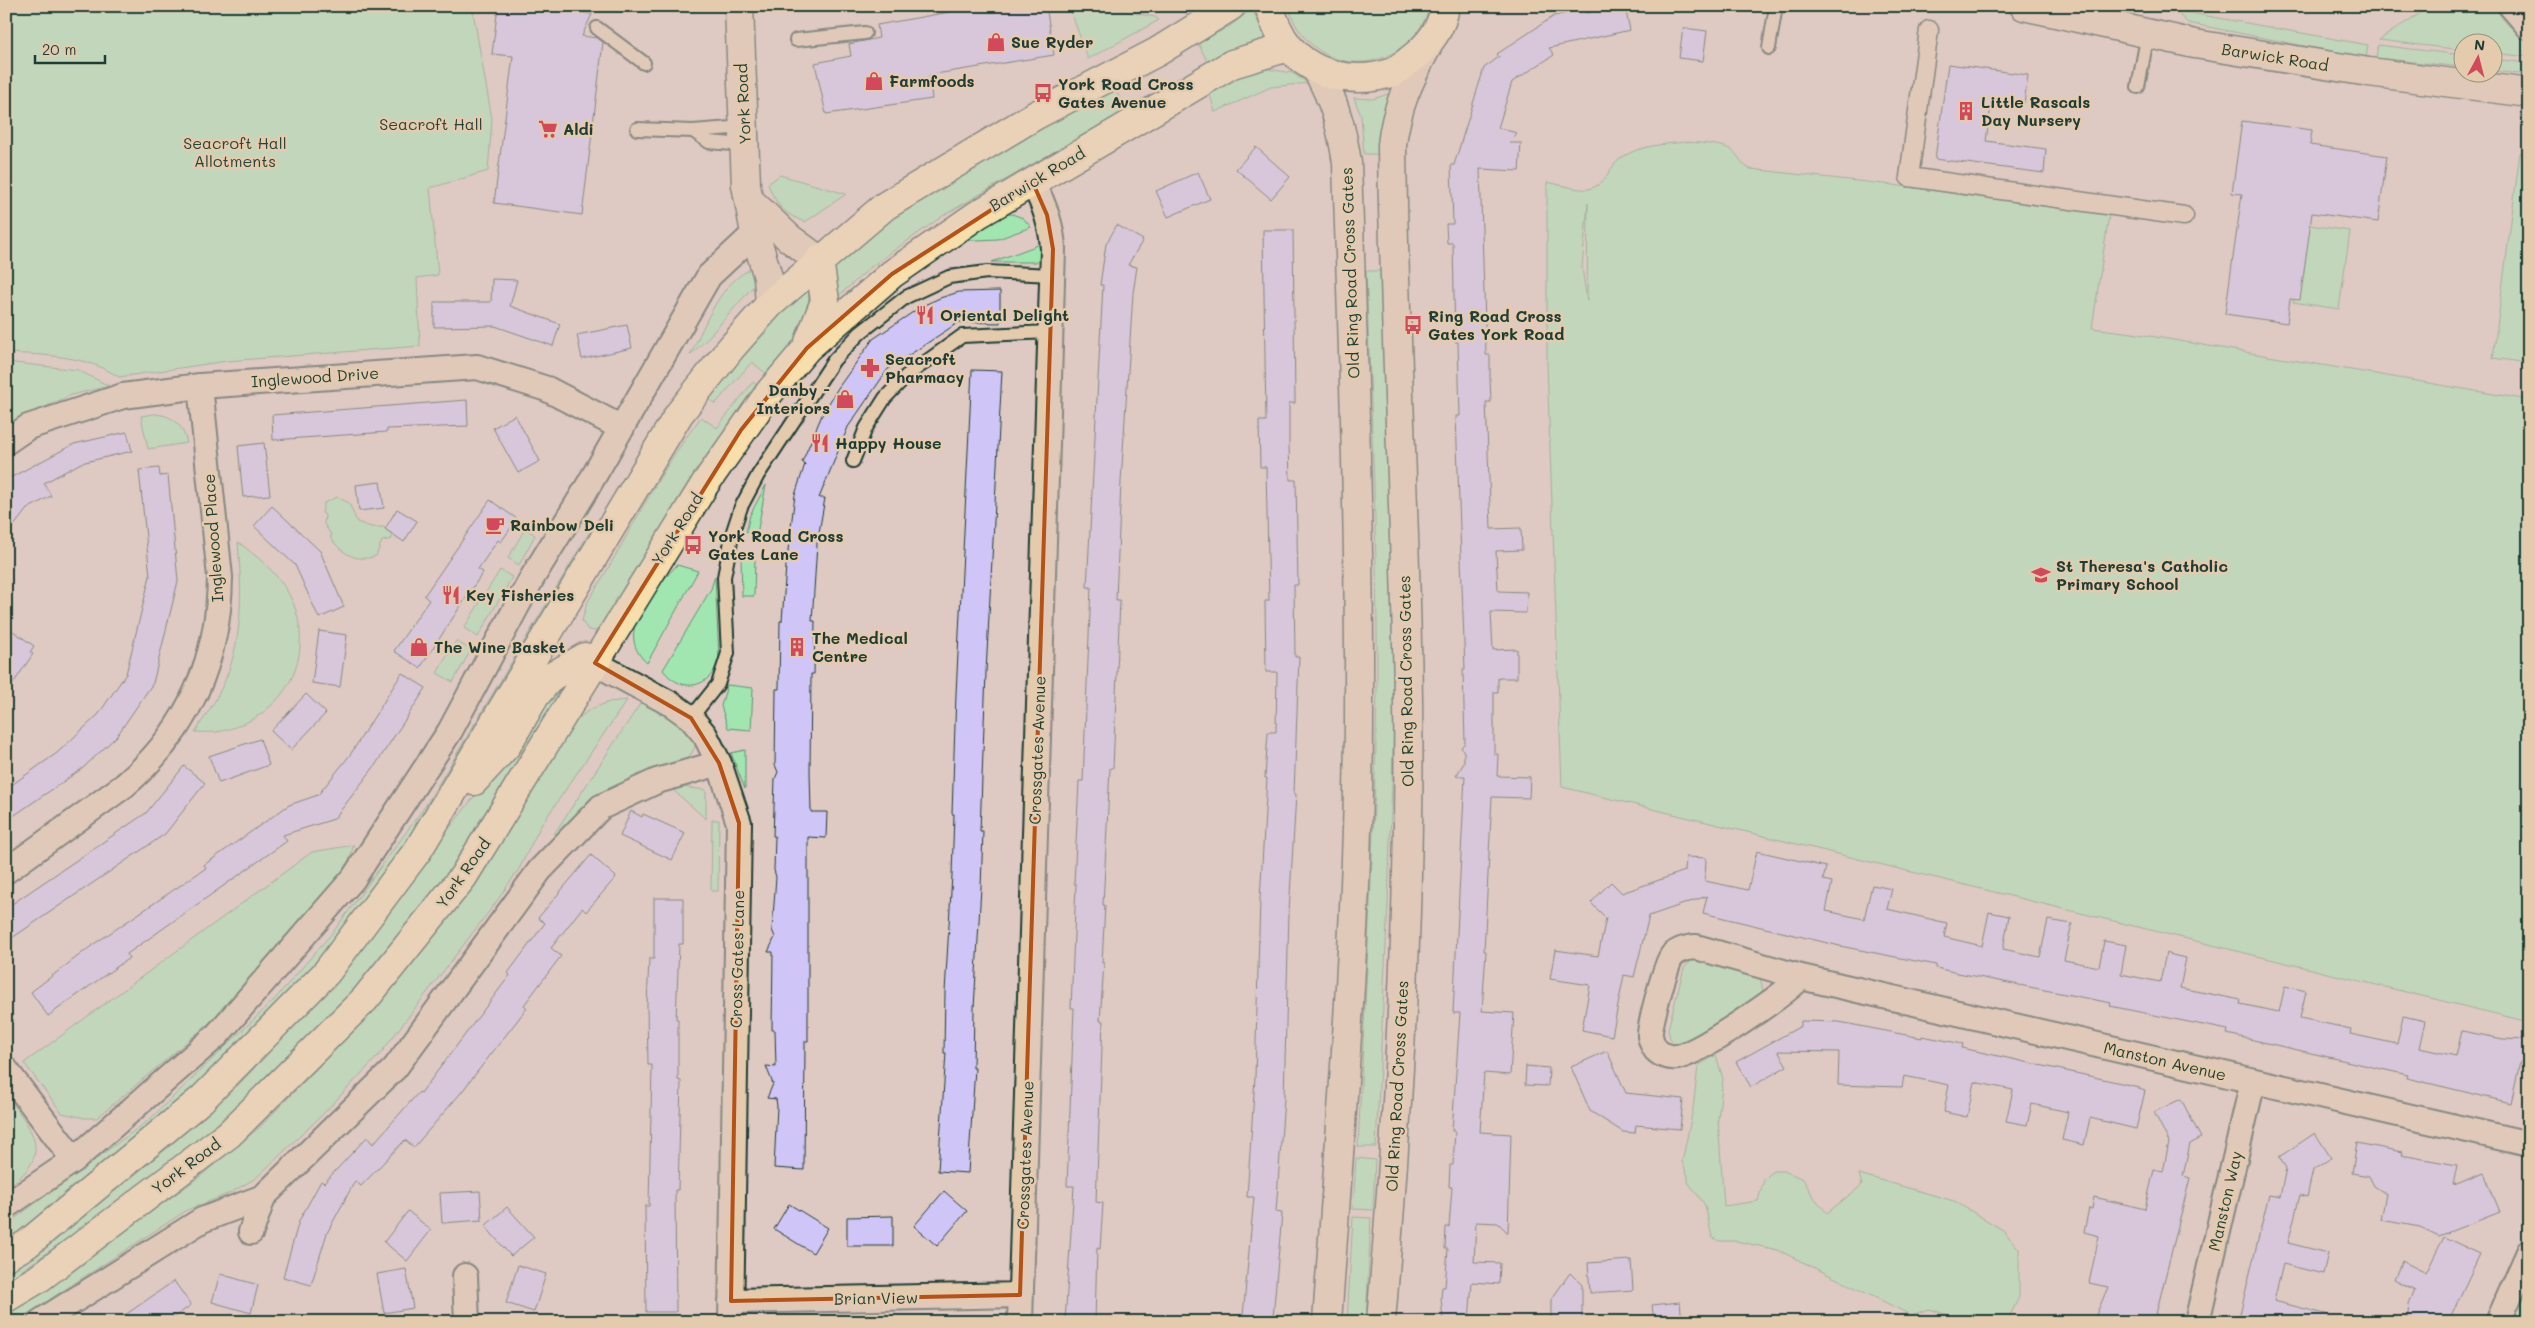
<svg xmlns="http://www.w3.org/2000/svg" width="2535" height="1328" font-family="Mali,sans-serif">
<rect width="100%" height="100%" fill="#dfc9c3"/>
<filter id="ink" filterUnits="userSpaceOnUse"><feTurbulence type="fractalNoise" baseFrequency=".02" numOctaves="2"/><feDisplacementMap in="SourceGraphic" scale="10" xChannelSelector="R" yChannelSelector="G"/><feConvolveMatrix kernelMatrix="1 2 1 2 8 2 1 2 1" color-interpolation-filters="sRGB"/></filter>
<g filter="url(#ink)">
<path fill="#a1e6b1" stroke="#609272" fill-rule="evenodd" d="M6,6H472L492,119L488,171L430,188L438,275L417,278L420,346L227,361L119,377C86,355 45,355 6,353Z
M1069,6H1099L1155,17L1159,20L1088,59Z
M1288,6H1430C1412,68 1333,84 1297,27C1293,21 1291,13 1288,6Z
M2431,6H2494C2503,21 2512,32 2529,37V57L2493,53L2492,42H2462V50L2379,40Z
M1252,9L1268,41L1208,63L1198,43L1230,26Z
M2174,10L2368,45L2366,58L2188,23Z
M2378,45L2462,55V67L2376,58Z
M2492,59L2529,63V75L2493,71Z
M1262,68L1292,73L1308,83L1271,87L1215,112L1209,91L1247,69Z
M1115,88L1125,111L944,215L872,266L833,301L828,264L930,190Z
M1391,93L1380,154H1364L1361,116L1354,98L1373,99Z
M1687,142C1698,143 1727,144 1734,152C1740,158 1741,164 1750,169L1893,185L2109,215L2092,328L2132,333L2529,400V1022L1562,787L1547,363V182C1557,184 1581,191 1589,189C1604,185 1606,175 1614,165C1629,146 1664,144 1687,142ZM1588,203L1587,301L1582,267Z
M2520,153L2529,155V363L2493,358Z
M780,175L846,194L805,222C785,215 775,204 768,184Z
M1012,214L1023,218L1031,227L998,239L954,241L994,215Z
M2303,224L2350,231L2339,309L2293,302Z
M1041,244V259L1036,262H992Z
M755,267L758,281L706,340L690,355C707,322 719,282 755,267Z
M1366,271H1385L1395,688L1388,903L1376,1147H1358C1365,994 1375,842 1377,689C1378,550 1371,410 1366,271Z
M808,286C812,329 795,346 769,376L752,362L715,404L709,399L738,359Z
M6,362L78,370L109,386L71,395L6,425Z
M753,382L760,388L716,443L680,496L603,628L596,631L588,630L582,621L587,603C626,542 656,475 701,417L717,428Z
M154,414C173,415 183,425 187,443L148,449L141,416Z
M766,485L757,534L746,532L750,515Z
M337,497L349,503L357,522L371,527H383L392,535V539L382,541L376,556C356,563 341,553 330,537L332,536L324,524L325,515L322,513L324,503Z
M595,523L599,524C501,688 412,859 282,1000C255,1029 227,1059 197,1085C141,1135 81,1182 23,1230L6,1240V1225L150,1119L274,1000L333,932L426,805Z
M525,529L535,535L519,565L508,558Z
M238,542C262,560 287,581 296,611C313,668 278,718 222,731C214,733 204,732 195,732C204,718 214,704 221,689C244,643 242,591 238,542Z
M741,556L755,557L754,596H742Z
M677,565L698,571L647,663C612,632 654,590 677,565Z
M500,570L512,577L478,637L464,628Z
M715,576L719,657C713,688 682,695 663,670L711,589Z
M456,641L471,650L453,682L437,673Z
M552,681L566,684C529,750 491,817 446,878C388,956 321,1032 248,1097C173,1165 90,1224 6,1281V1270L56,1237L165,1150L240,1083L309,1010L511,749Z
M727,685L753,688L751,730L728,728L721,706Z
M627,700L540,827L519,869L494,905L380,1054L322,1115L256,1178L230,1193L187,1210L15,1322H6V1308L126,1230L198,1178L260,1127L351,1033L395,981L520,810L576,720L591,709L609,702Z
M642,701L661,706L694,737L695,747L686,763L557,839L554,834Z
M745,750V789L731,753Z
M682,787L706,790V819L672,789Z
M712,820H719L718,891H711Z
M354,845L344,874L209,1023L97,1118H85L62,1113L24,1063L312,852Z
M1697,959L1757,974C1764,984 1764,993 1758,1003L1679,1045L1670,1039L1668,1029L1684,968L1692,960Z
M1716,1055L1723,1079L1718,1119L1724,1206L1758,1201L1764,1180L1773,1171H1784L1803,1179L1812,1195L1827,1213L1862,1185L1859,1174L1954,1201L2003,1230L2019,1249V1297L2007,1322H1972L1929,1309L1911,1315L1778,1250L1736,1241H1719L1712,1237L1705,1205L1688,1182V1176L1682,1162L1693,1109L1698,1066Z
M6,1095C34,1131 54,1156 6,1188Z
M1356,1158L1375,1160L1373,1210L1353,1209Z
M1353,1217L1371,1218L1366,1322H1347Z
M2529,1274L2528,1322H2505Z"/>
<path fill="#d0c5f7" stroke="#1f3d34" d="M498,6H538L592,14L582,36L597,38L603,42L582,215L494,203L513,56L492,54Z
M983,6H1046L1054,55L929,75L932,99L826,114L815,63L851,56L849,44L879,38L877,25Z
M1621,6L1622,13L1626,12L1630,30L1549,48L1554,55L1512,82L1498,128L1517,133L1509,143H1521L1519,171L1480,169L1486,355H1490V378L1491,402H1486L1491,529L1521,528L1522,550L1496,551L1498,591L1527,592L1526,613L1491,612L1493,650L1517,649V678H1498V692H1494V754H1498L1497,776L1530,777L1529,798L1492,797L1484,951H1486L1482,1011L1514,1013L1510,1075L1484,1073L1480,1132L1511,1134L1508,1233L1498,1223L1476,1222L1474,1262L1500,1263L1499,1284L1472,1282L1469,1321L1443,1320L1441,1298L1442,1287H1445L1448,1249H1445L1446,1227H1449L1452,1187H1449L1450,1165H1453L1455,1131H1452L1460,1013H1453L1465,776H1456L1464,763V752L1461,747L1465,743L1463,670H1465L1456,416H1460L1458,342H1455L1453,243H1447L1446,224H1453L1451,165H1454L1484,68L1499,57L1497,54L1554,16L1585,9L1586,13Z
M1683,28L1707,31L1703,61L1679,58Z
M1948,64L2028,75L2024,103L1992,98L1986,141L2046,149L2044,173L1935,159Z
M2242,121L2312,130L2310,145L2387,156L2378,222L2312,213L2300,300L2290,299L2287,323L2225,314L2242,194L2232,193Z
M1256,147L1290,177L1271,199L1236,169Z
M1198,172L1210,199L1168,217L1156,191Z
M1117,225L1143,240L1128,265L1137,267L1133,293L1121,482L1116,600H1120L1113,768H1110L1103,905H1105L1102,963H1104L1100,1021H1103L1096,1202L1103,1203L1100,1249L1097,1248L1095,1322H1065L1074,1186H1067L1074,1008H1071L1076,884H1074L1079,781H1083L1091,587H1087L1103,285H1100L1106,244Z
M1263,230H1293L1295,403H1289V443L1290,480H1296L1298,585H1294L1295,657H1299L1294,794H1296L1289,912L1284,1098L1276,1212L1282,1213L1273,1318L1243,1316L1254,1197H1247L1255,1078L1260,899L1267,778H1265L1268,732H1276L1277,672H1266L1265,601H1269L1266,467H1260L1259,421H1266Z
M492,279L517,280L510,306L560,324L553,346L495,326L434,327V302H491Z
M1000,291V323L959,322L888,369L848,427L819,498H825L817,544L812,621H815L814,674H811L810,772L811,812H827L826,838L808,837V1041H805L804,1170L774,1168L777,1106L776,1099L767,1098L773,1084L766,1066L776,1067L775,1030H772L773,952H768L775,937L772,930L776,877L774,870L775,836H773L775,779L778,772L775,765L776,689H779L780,621H782L786,566L795,495L805,464L802,462L822,415L838,388L873,339L922,306L940,298L959,292Z
M627,325L632,348L582,359L577,335Z
M972,370L1002,371L986,672L980,831H983L981,887L974,1008L973,1068H975L968,1173L938,1171L946,1053H944L945,992L952,875L954,814H952L956,694Z
M467,400L468,426L387,429V432L273,440L272,415Z
M515,415L540,461L518,473L493,428Z
M127,432L132,451L81,463L44,483L51,496L27,509L6,536V480L74,444Z
M264,443L270,495L243,497L238,446Z
M159,468L160,476L168,475L178,581L153,683L116,737L83,768L6,821V789L57,753L98,715L126,674L150,576L139,470Z
M380,482L384,508L359,511L356,485Z
M490,500L517,519L501,542L498,540L478,569L483,572L420,668L394,651L429,600L424,596Z
M272,506L320,551L344,607L319,618L295,565L254,526Z
M397,509L417,521L404,542L385,529Z
M6,626L34,646L30,652L33,654L6,694Z
M319,631L347,635L340,687L312,683Z
M402,673L426,688L374,767L334,819L283,835L287,841L127,954L129,958L48,1016L31,992L94,944L206,868L204,865L289,805L318,795L350,755Z
M306,694L326,713L291,750L271,731Z
M260,739L269,765L219,783L209,756Z
M184,766L205,783L165,834L6,942V908L146,813Z
M631,811L642,817L643,814L685,833L672,860L620,836Z
M1757,851L1826,867L1823,880L1832,882L1826,911L1864,919L1872,885L1892,889L1887,909L1947,923L1944,937L1982,946L1989,912L2009,916L2003,949L2040,957L2048,920L2072,924L2064,960L2099,967L2104,941L2126,945L2121,974L2160,982L2166,953L2176,956L2186,958L2180,988L2241,1000L2240,1004L2279,1012L2285,986L2306,991L2300,1018L2351,1029L2350,1034L2397,1044L2403,1016L2425,1021L2419,1048L2456,1056L2462,1031L2503,1039L2526,1040L2525,1062H2520L2511,1103L2407,1078L2408,1075L2227,1034L2228,1030L2110,1006L2111,1003L1958,973L1936,968V965L1840,946L1703,913L1707,896L1649,916L1634,977L1624,975L1612,1036L1582,1030L1590,985L1550,979L1555,950L1598,956L1606,918L1591,903L1601,892L1611,882L1622,893L1685,871L1686,857L1706,858L1705,881L1748,890Z
M591,855L616,877L586,912L582,908L551,948L561,956L524,1005L527,1008L460,1094L414,1147L405,1140L361,1186L355,1181L327,1233L311,1285L283,1277L299,1221L321,1181L324,1183L367,1137L373,1144L419,1092L421,1093L510,975L508,973L545,923L538,918Z
M654,898H683V944H679L676,1019H678V1080L681,1081L678,1190H675L676,1312H646L645,1206H649L652,1065H648L647,1005L649,959H654Z
M1801,1021L1839,1022L1922,1038V1036L1963,1044L1962,1048L2139,1087V1089L2145,1091L2136,1129L2090,1118L2084,1145L2062,1140L2068,1112L2032,1104L2027,1125L2006,1121L2013,1090L1974,1082L1967,1117L1944,1112L1949,1085L1904,1076L1902,1087L1838,1085L1839,1052L1778,1051L1787,1066L1751,1087L1736,1062L1801,1026Z
M1607,1051L1626,1093L1683,1099L1680,1129L1636,1125L1635,1133L1623,1132L1590,1111L1571,1067Z
M1526,1066L1549,1068L1548,1086L1525,1085Z
M2181,1099L2201,1138L2190,1144L2183,1176L2190,1178L2154,1322H2093L2108,1287L2089,1283L2099,1236L2084,1232L2089,1208L2092,1209L2094,1197L2145,1209L2154,1170L2163,1172L2169,1142L2154,1112Z
M2315,1133L2331,1158L2313,1170L2307,1197L2300,1195L2288,1243L2328,1253L2323,1274L2283,1264L2274,1301L2329,1315L2328,1322H2238L2269,1195L2280,1197L2286,1168L2279,1157Z
M2357,1143L2402,1152L2401,1155L2457,1165L2453,1185L2484,1173L2500,1212L2439,1236L2420,1227L2381,1220L2386,1194L2374,1186L2369,1176L2352,1173Z
M480,1191L482,1220L442,1223L440,1193Z
M944,1191L967,1211L937,1246L914,1226Z
M789,1204L828,1228L813,1253L774,1229Z
M507,1207L534,1237L511,1256L485,1226Z
M408,1211L431,1230L407,1261L384,1242Z
M893,1216V1246H847V1217Z
M2444,1237L2480,1254L2448,1322H2407L2409,1305L2415,1290L2394,1279L2402,1261L2426,1273Z
M1631,1260L1633,1290L1590,1293L1588,1263Z
M518,1265L546,1274L534,1312L506,1303Z
M406,1269L413,1308L384,1313L377,1274Z
M1570,1273L1582,1285V1322H1551V1300Z
M220,1274L258,1285L251,1313L212,1302Z
M174,1281L191,1305L168,1322H115Z
M1680,1302L1682,1322H1654L1652,1305Z"/>
<g fill="none" stroke-linecap="round" stroke-linejoin="round">
<g stroke="#1f3d34" stroke-width="16">
<path id="service" d="M597,28L644,63
M796,40L865,33
M1769,48L1776,6
M2138,87L2148,33
M637,129L693,131L744,127
M693,131L709,142L745,145
M853,461L866,428L885,398L906,376L962,336L1050,332
M691,718L718,684L728,653L724,577L733,531L741,507L758,475L834,360L860,333L906,297L949,277L987,272L1052,275"/>
</g>
<g stroke="#1f3d34" stroke-width="21">
<path id="pedestrian" d="M1929,30L1909,177L2184,216"/>
</g>
<g stroke="#1f3d34" stroke-width="28">
<path id="minor" d="M2511,6L2529,27
M6,442L28,427L123,396L200,386L477,367L547,389L622,428
M595,663L673,705L691,718L705,735L719,763L739,823L731,1322
M6,871L125,785C188,731 219,660 220,577L200,386
M1801,977C1784,995 1700,1053 1677,1057C1669,1058 1661,1055 1656,1050C1653,1046 1651,1041 1650,1036C1649,1026 1666,963 1672,956C1679,949 1687,948 1696,947L1801,977L2529,1144
M6,1070L74,1160
M6,1206L74,1160L217,1035L353,879L450,731L532,578L584,493L709,276L755,233
M251,1232L263,1197
M465,1276L467,1322
M731,1301L1020,1295
M40,1322L202,1220L263,1197L395,1068L540,870L601,807L657,781L719,763
M1020,1322L1053,249C1052,225 1044,204 1033,183
M2197,1322L2253,1081
M2498,1322L2529,1252"/>
</g>
<g stroke="#1f3d34" stroke-width="31">
<path id="tertiary" d="M739,6L746,185L755,233L768,277L770,304
M2024,6L2195,44L2369,72L2529,93
M750,201L789,238L819,260"/>
</g>
<g stroke="#1f3d34" stroke-width="31">
<path id="secondary" d="M1317,70C1334,100 1342,128 1347,163C1353,349 1360,536 1359,722C1358,922 1341,1122 1327,1322
M1381,1322C1398,1115 1411,908 1408,701C1406,516 1394,331 1392,145C1396,108 1409,80 1427,47"/>
</g>
<g stroke="#1f3d34" stroke-width="31">
<path id="trunk" d="M1269,6C1274,21 1279,35 1289,47C1314,77 1357,85 1393,72C1399,69 1406,63 1411,59C1429,45 1442,29 1445,6
M809,342L825,301L819,260
M474,781L507,745L535,696L551,677L585,657
M6,1256L27,1244L202,1099L326,973L418,850L679,414L731,348L770,304L885,206L1036,115L1157,52L1231,6
M6,1298L38,1279L229,1134L365,999L463,877L705,484L769,393L807,348L892,274L977,215L1232,64L1288,47"/>
</g>
<use href="#service" stroke="#e5cbad" stroke-width="12"/>
<use href="#pedestrian" stroke="#e5cbad" stroke-width="18"/>
<use href="#minor" stroke="#e5cbad" stroke-width="24"/>
<use href="#tertiary" stroke="#e5cbad" stroke-width="28"/>
<use href="#secondary" stroke="#e5cbad" stroke-width="28"/>
<use href="#trunk" stroke="#f8deab" stroke-width="28"/>
</g>
</g>
<path d="M0 0H2535V1328H0ZM1033,183L1047,215L1053,249L1020,1295L731,1301L739,823L719,763L691,718L595,663L741,430L807,348L892,274Z" fill="#dfc9c3" fill-opacity=".55" fill-rule="evenodd"/>
<path fill="none" stroke="#b65216" stroke-width="4" stroke-linejoin="round" d="M1033,183L1047,215L1053,249L1020,1295L731,1301L739,823L719,763L691,718L595,663L741,430L807,348L892,274Z"/>
<defs>
<g id="shop-bare" transform="scale(1.5)"><path d="M-5-2.5h2.3a2.7 3.5 0 0 1 5.4 0H5L5.5 6h-11ZM-1.5-2.5h3a1.5 2.3 0 0 0-3 0Z" fill="#d1495b" stroke="#e5cbad" stroke-width="2.5" paint-order="stroke"/></g>
<g id="bus-bare" transform="scale(1.5)"><path d="M-5-6H5V4H4V6H2V4H-2V6H-4V4H-5ZM-3.5-4V0h7V-4ZM-3.5 1.2v1.5H-2V1.2ZM2 1.2v1.5H3.5V1.2Z" fill="#d1495b" stroke="#e5cbad" stroke-width="2.5" paint-order="stroke"/></g>
<g id="building-bare" transform="scale(1.5)"><path d="M-4-6H4V6H1V3H-1V6H-4ZM-2.5-4.3h1.7v1.8h-1.7ZM.8-4.3h1.7v1.8H.8ZM-2.5-1h1.7V.8h-1.7ZM.8-1h1.7V.8H.8Z" fill="#d1495b" stroke="#e5cbad" stroke-width="2.5" paint-order="stroke"/></g>
<g id="supermarket-bare" transform="scale(1.5)"><path d="M-6-5.5h2.5l.6 2H6L4.5 2H-2.5L-4.4-4H-6ZM-1.5 3.2a1.3 1.3 0 1 0 .1 0ZM3 3.2a1.3 1.3 0 1 0 .1 0Z" fill="#d1495b" stroke="#e5cbad" stroke-width="2.5" paint-order="stroke"/></g>
<g id="restaurant-bare" transform="scale(1.5)"><path d="M-5-6h1v4h1v-4h1v4h1v-4h1v5L-1.5 .5V6h-2V.5L-5-1ZM5-6V6H3V1.5H1.5Q1.5-4 5-6Z" fill="#d1495b" stroke="#e5cbad" stroke-width="2.5" paint-order="stroke"/></g>
<g id="pharmacy-bare" transform="scale(1.5)"><path d="M-2-6h4v4h4v4h-4v4h-4v-4h-4v-4h4Z" fill="#d1495b" stroke="#e5cbad" stroke-width="2.5" paint-order="stroke"/></g>
<g id="cafe-bare" transform="scale(1.5)"><path d="M-5.5-4.5H6V0H3Q3 3.5 0 3.5H-2.5Q-5.5 3.5-5.5 0ZM3-3.2v2h1.7v-2ZM-6 4.5H4V6H-6Z" fill="#d1495b" stroke="#e5cbad" stroke-width="2.5" paint-order="stroke"/></g>
<g id="school-bare" transform="scale(1.5)"><path d="M0-5L7-2L0 1L-7-2ZM-4 1L0 2.5L4 1V4Q0 6-4 4Z" fill="#d1495b" stroke="#e5cbad" stroke-width="2.5" paint-order="stroke"/></g>
</defs>
<g fill-rule="evenodd">
<use href="#shop-bare" x="996" y="42"/>
<use href="#shop-bare" x="874" y="81"/>
<use href="#bus-bare" x="1043" y="93"/>
<use href="#building-bare" x="1966" y="111"/>
<use href="#supermarket-bare" x="548" y="129"/>
<use href="#restaurant-bare" x="925" y="315"/>
<use href="#bus-bare" x="1413" y="325"/>
<use href="#pharmacy-bare" x="870" y="368"/>
<use href="#shop-bare" x="845" y="399"/>
<use href="#restaurant-bare" x="820" y="443"/>
<use href="#cafe-bare" x="495" y="525"/>
<use href="#bus-bare" x="693" y="545"/>
<use href="#school-bare" x="2041" y="575"/>
<use href="#restaurant-bare" x="451" y="595"/>
<use href="#shop-bare" x="419" y="647"/>
<use href="#building-bare" x="797" y="647"/>
</g>
<g text-anchor="middle" stroke-width="5" stroke-linejoin="round" paint-order="stroke">
<g font-size="16" font-weight="bold" fill="#1f3d34" stroke="#e5cbad" text-anchor="start">
<text x="1011" y="48">Sue Ryder</text>
<text x="889" y="87">Farmfoods</text>
<text x="1058" y="90">York Road Cross<tspan x="1058" dy="18">Gates Avenue</tspan></text>
<text x="1981" y="108">Little Rascals<tspan x="1981" dy="18">Day Nursery</tspan></text>
<text x="563" y="135">Aldi</text>
<text x="940" y="321">Oriental Delight</text>
<text x="1428" y="322">Ring Road Cross<tspan x="1428" dy="18">Gates York Road</tspan></text>
<text x="885" y="365">Seacroft<tspan x="885" dy="18">Pharmacy</tspan></text>
<text x="830" y="396" text-anchor="end">Danby -<tspan x="830" dy="18">Interiors</tspan></text>
<text x="835" y="449">Happy House</text>
<text x="510" y="531">Rainbow Deli</text>
<text x="708" y="542">York Road Cross<tspan x="708" dy="18">Gates Lane</tspan></text>
<text x="2056" y="572">St Theresa's Catholic<tspan x="2056" dy="18">Primary School</tspan></text>
<text x="466" y="601">Key Fisheries</text>
<text x="812" y="644">The Medical<tspan x="812" dy="18">Centre</tspan></text>
<text x="434" y="653">The Wine Basket</text>
</g>
<g font-size="16" fill="#1f3d34" stroke="#e5cbad">
<text transform="translate(2275 57) rotate(9)" y="6">Barwick Road</text>
<text transform="translate(743 104) rotate(-93)" y="6">York Road</text>
<text transform="translate(1037 179) rotate(-31)" y="6">Barwick Road</text>
<text transform="translate(1350 273) rotate(-92)" y="6">Old Ring Road Cross Gates</text>
<text transform="translate(315 377) rotate(-4)" y="6">Inglewood Drive</text>
<text transform="translate(677 529) rotate(-58)" y="6">York Road</text>
<text transform="translate(213 538) rotate(-94)" y="6">Inglewood Place</text>
<text transform="translate(1406 681) rotate(-91)" y="6">Old Ring Road Cross Gates</text>
<text transform="translate(1037 750) rotate(-88)" y="6">Crossgates Avenue</text>
<text transform="translate(463 873) rotate(-55)" y="6">York Road</text>
<text transform="translate(737 959) rotate(-89)" y="6">Cross Gates Lane</text>
<text transform="translate(2165 1061) rotate(13)" y="6">Manston Avenue</text>
<text transform="translate(1397 1086) rotate(-87)" y="6">Old Ring Road Cross Gates</text>
<text transform="translate(1025 1155) rotate(-88)" y="6">Crossgates Avenue</text>
<text transform="translate(186 1166) rotate(-37)" y="6">York Road</text>
<text transform="translate(2225 1201) rotate(-77)" y="6">Manston Way</text>
<text transform="translate(876 1298) rotate(-1)" y="6">Brian View</text>
</g>
<g font-size="16" fill="#26453a" stroke="#e5cbad">
<text x="431" y="130">Seacroft Hall</text>
<text x="235" y="149">Seacroft Hall<tspan x="235" dy="18">Allotments</tspan></text>
</g>
</g>
<rect width="2535" height="1328" fill="none" stroke="#e5cbad" stroke-width="25"/>
<rect x="12" y="12" width="2510" height="1303" fill="none" stroke="#1f3d34" stroke-width="2" filter="url(#ink)"/>
<g transform="translate(2478 58) rotate(7)"><circle r="24" fill="#e5cbad" stroke="#96927d"/>
<path d="M0-4L9 19L0 12L-9 19Z" fill="#d1495b"/>
<text y="-8" font-size="14" font-weight="bold" text-anchor="middle" fill="#1f3d34">N</text>
</g>
<path d="M35 55v8h70v-8" fill="none" stroke="#1f3d34" stroke-width="2.5"/>
<text x="42" y="55" font-size="15" fill="#1f3d34" stroke="#e5cbad" stroke-width="4" paint-order="stroke">20 m</text>
</svg>
